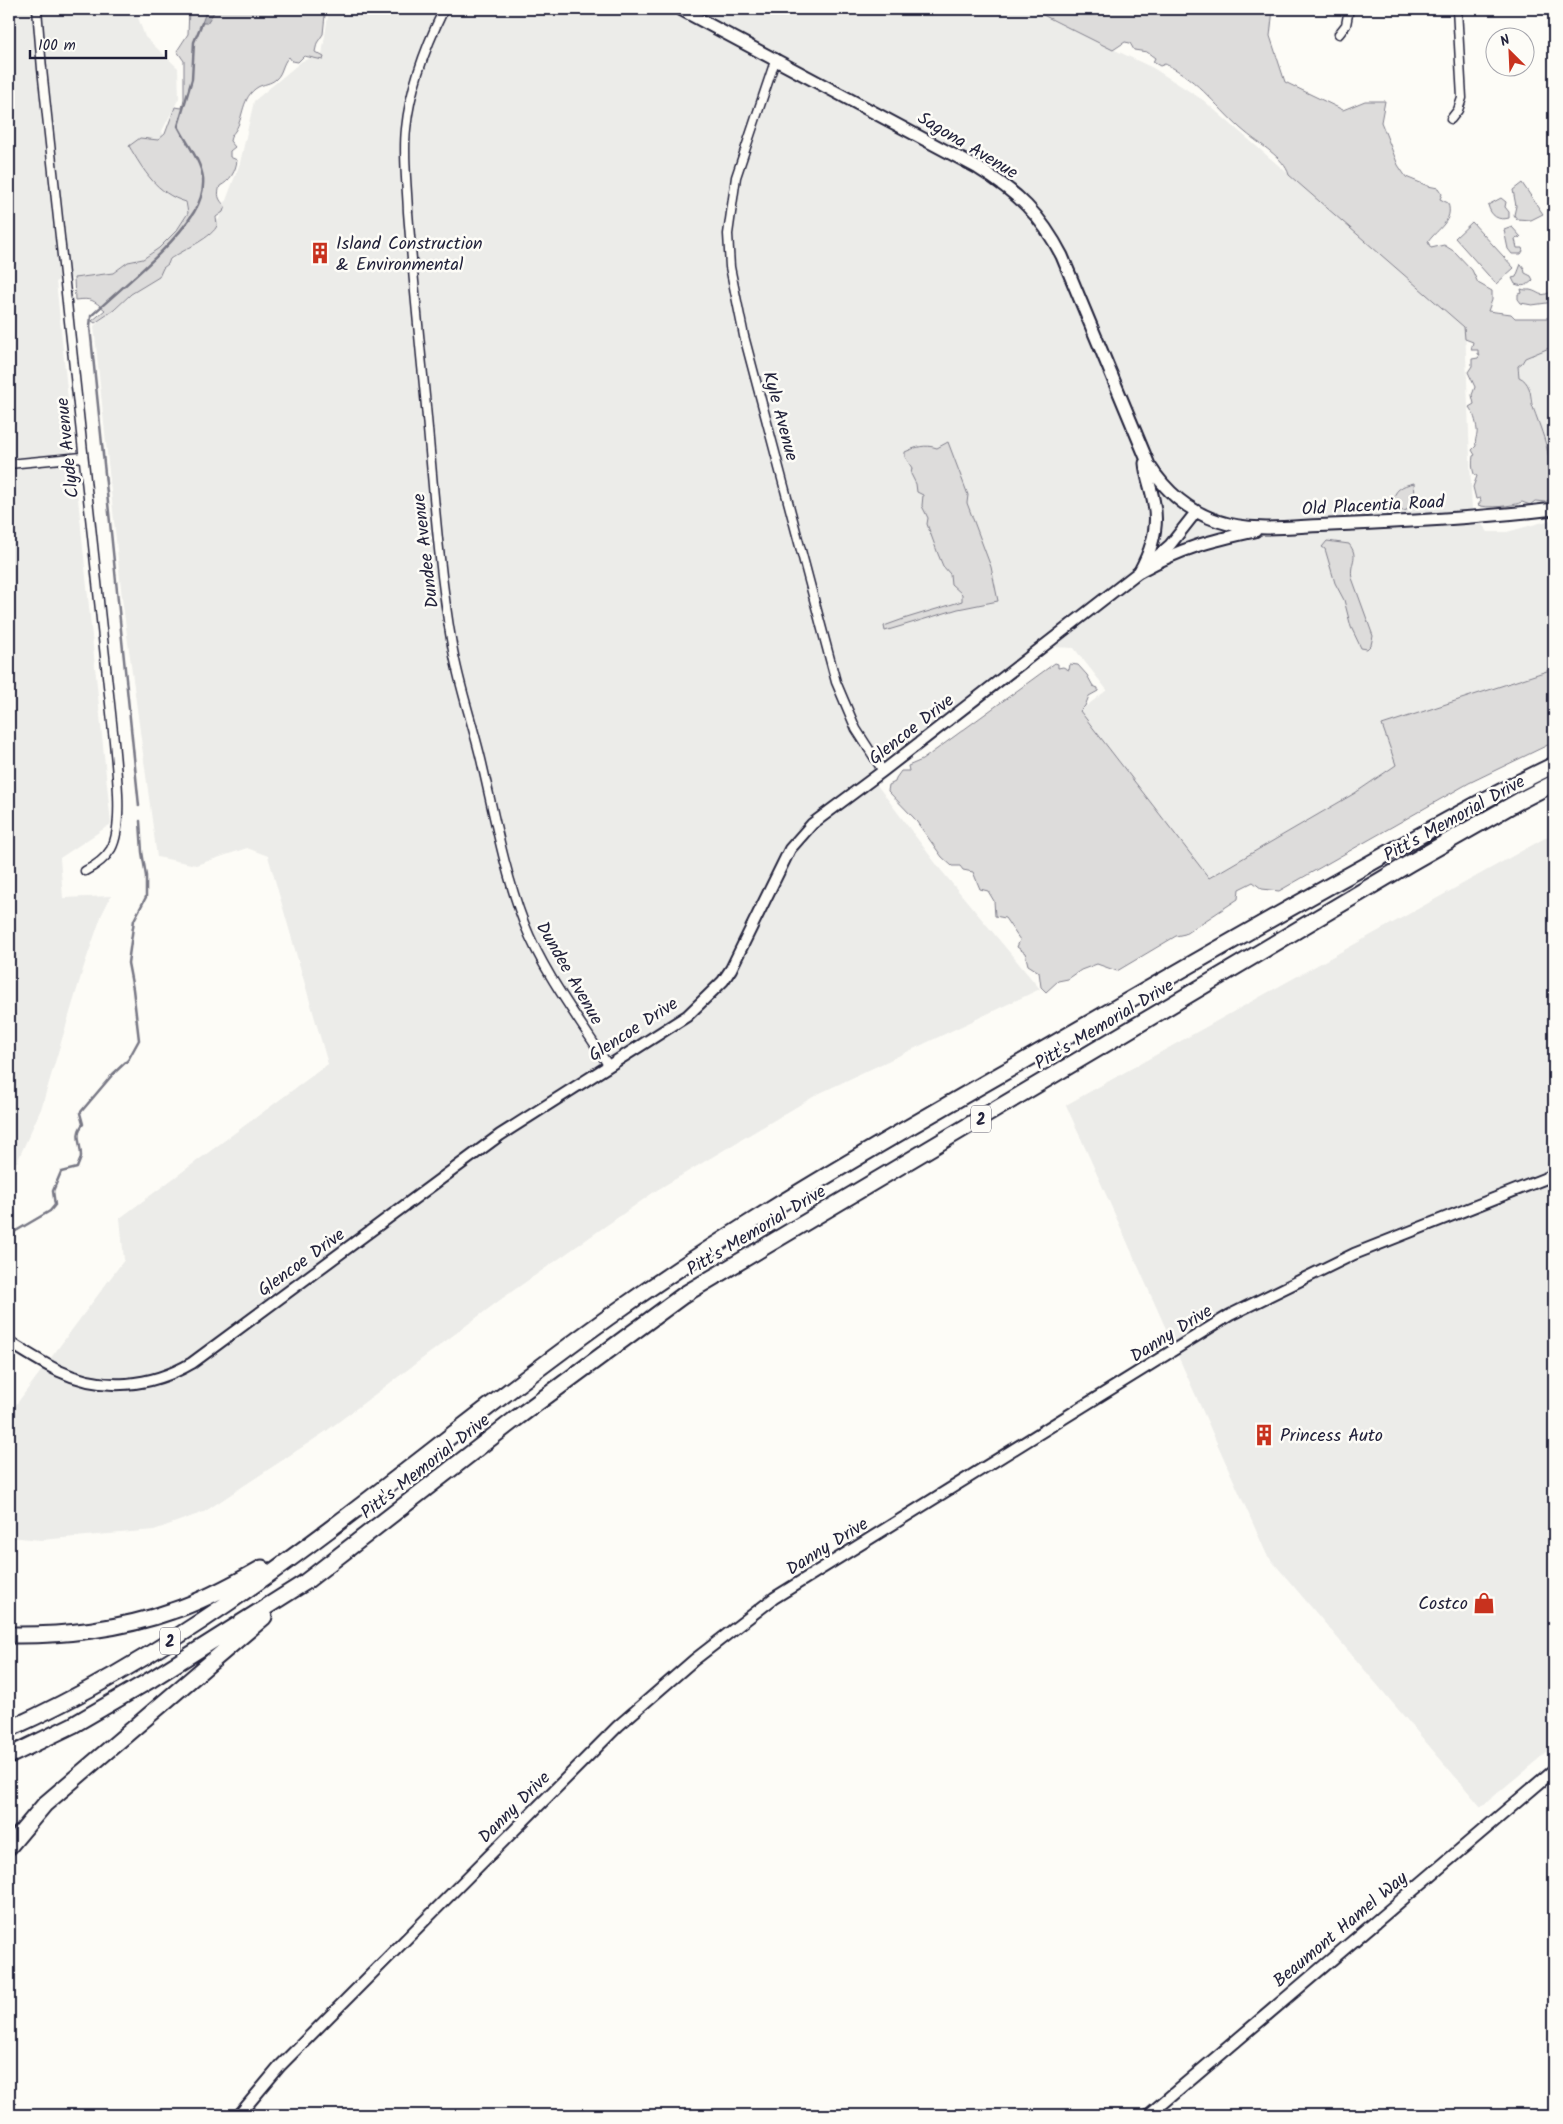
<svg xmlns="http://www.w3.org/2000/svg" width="1563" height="2124" font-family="Kalam,sans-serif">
<rect width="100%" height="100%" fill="#fdfcf7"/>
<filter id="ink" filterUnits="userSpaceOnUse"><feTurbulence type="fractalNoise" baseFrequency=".02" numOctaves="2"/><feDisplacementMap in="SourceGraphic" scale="10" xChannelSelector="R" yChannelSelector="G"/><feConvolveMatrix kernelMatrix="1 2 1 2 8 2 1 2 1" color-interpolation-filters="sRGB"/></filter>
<g filter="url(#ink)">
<path fill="#ecece9" d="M9,9H135L145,37L178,68L179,98L162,131L188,213L177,230L159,248L143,259L128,262L113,273L56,281L111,824L60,858L63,898L111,896L102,914L84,966L41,1109L17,1162L9,1163Z
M329,9H947L959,15L963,9H1028L1153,68L1203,100L1465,327L1472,512L1488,532H1507L1554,519V669L1383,725L1396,765L1355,793L1209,878L1080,711L1107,690L1074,648L1053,647L877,785L940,869L1040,989L818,1094L657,1190L500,1300L325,1432L204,1512L154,1530L41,1540L9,1537V1414L124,1260L120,1218L328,1064L268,856L247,848L196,865L157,857L122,598L94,326L219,219L240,163L254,101L302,61L322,55Z
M1554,346V497L1530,389L1519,377L1518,366L1522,363L1525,358Z
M1554,833V1746L1481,1807L1267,1555L1066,1105Z"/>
<path fill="#dddcdb" stroke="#807f8b" d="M189,9H316L325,15L323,34L317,43L315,52L324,57L323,60L304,56L298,62L292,61L289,57C282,63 283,73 276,79C271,84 263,84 258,87C241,97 244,118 235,131C232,135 231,136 230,141L235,147L230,151V157L237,160C236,171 230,181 220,186C217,195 218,199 225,206L223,212L216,217C216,218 217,224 217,225C215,236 180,252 170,259L168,264L163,268L159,277L131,294L114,310L95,323L92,321L105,310C93,300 92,298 75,300L74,278L113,273L128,262L143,259L159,248L177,230L188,213L186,202C156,193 144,171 129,146L140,138L158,140L165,134L175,107L182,108L184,99V61L177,51L188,34Z
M1031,9H1273L1270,36L1285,82L1343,110L1365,101H1385L1381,122L1398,165L1406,177L1428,186L1438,188L1442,194L1440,199L1448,203C1454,221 1438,228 1428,242L1431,248L1444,245L1455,252L1472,270L1478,283L1492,291V300L1488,311L1511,314L1515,318H1554V346L1525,358L1522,363L1518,366L1519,377C1524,379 1527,383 1529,388C1531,393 1531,399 1532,404C1537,420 1553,455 1548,470L1554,497L1545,502L1535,501L1530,505L1522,502C1515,506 1485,509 1478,505L1481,501L1480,498L1476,499L1473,487L1477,476L1474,474C1472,469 1472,461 1473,456L1475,455L1472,450L1476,446C1474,439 1478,436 1477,430C1476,421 1474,414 1469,407L1474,404L1472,395L1475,387L1468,372L1472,366V359L1478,358L1480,355L1478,354V350H1471L1473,342L1465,339L1464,327L1289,175C1284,157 1259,144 1246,133C1219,111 1199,79 1165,64L1160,66L1153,62L1155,58L1147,52L1134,50L1130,43L1125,42L1113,50Z
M1522,183L1543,214L1531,220L1517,219L1514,215L1516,206L1513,190Z
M1501,198L1506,202L1505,207L1509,212V218C1498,221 1491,216 1488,205Z
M1472,222L1514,268L1496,284L1455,238Z
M1512,227L1521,237L1515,239L1517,248H1522L1523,251L1521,254H1512L1508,249L1504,230Z
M1521,264L1524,268L1525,273L1531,276L1533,280C1527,286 1523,287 1515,284L1512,278L1516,277Z
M1521,289C1524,290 1527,290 1530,290C1540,292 1539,298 1551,292L1554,302L1532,305L1521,303L1518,299V294L1522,293Z
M948,442L968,495L967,503L991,567L998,601L958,609L885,631L884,626C909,616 936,610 962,601V594L951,584L950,574L943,566L938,554L927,524L928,518L922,506L923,495L917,492L916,484L911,474L912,468L905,457V452C916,447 925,444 937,448Z
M1414,483L1416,506L1404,511L1400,510L1397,504L1392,503C1395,489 1401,486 1414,483Z
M1327,541L1349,544C1360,558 1349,562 1352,578L1373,636L1371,645L1367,649L1361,648L1351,627L1344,600L1335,583L1325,549L1322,547Z
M1055,663L1058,664V668L1063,667L1069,670L1070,664L1078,665L1087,675L1093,686L1098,688V691L1089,696L1085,706L1080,711L1209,878L1355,793L1396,765L1382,725L1553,669L1554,742L1469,783L1279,891L1262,889L1253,882L1239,889L1238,899L1185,934L1176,936L1117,971L1097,964L1081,970L1068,979L1058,981L1046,992L1041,987L1039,972L1028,965L1025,953L1017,947L1020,940L1005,918L995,916L994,901L988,891L980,889L973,872L963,870L960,866H952L942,857L914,818L888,791L889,785L895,782L896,778L901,771H909L908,766L922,760Z"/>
<path fill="#b2b2b7" stroke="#787885" d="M207,9H216L207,23H202Z"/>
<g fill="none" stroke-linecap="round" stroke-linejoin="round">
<path stroke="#787885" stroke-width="2.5" d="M139,806L90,327L91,316C123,286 172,248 194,212C200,202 204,189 203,178C201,161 186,142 178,126L192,79L194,42L202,23
M9,1235L50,1211L55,1205L53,1191L61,1172L77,1168C78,1164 81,1160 81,1156C81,1143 74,1135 83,1124L80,1113L113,1074L128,1060L139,1040L133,989L128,963L134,920L146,897V876L142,852L140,821"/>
<g stroke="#22223b" stroke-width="11">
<path id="minor" d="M37,9L42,69L114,741C116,768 124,826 111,849C105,859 95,866 85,871
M444,9C426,46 410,87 406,129C403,156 407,184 408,212C412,263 417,314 422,366C432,459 436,553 452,645C459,687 474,727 483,768C495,820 505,873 524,923C544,974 579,1019 608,1065
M1339,34L1346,25L1349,9
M776,58L736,177L728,234L730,267L744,336L836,682L856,729L883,771
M1451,119L1458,110L1462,98L1457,9
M9,464L82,457"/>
</g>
<g stroke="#22223b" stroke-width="14">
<path id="tertiary" d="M9,1342C25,1352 42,1363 59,1371C103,1392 151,1387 192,1363L500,1135L687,1016L723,981L731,969L790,849L812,824L883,771L1140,571L1170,545L1196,512
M239,2115L280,2066L618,1726L694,1660L774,1598L1230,1315L1354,1254L1554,1175"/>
</g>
<g stroke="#22223b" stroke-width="15">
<path id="secondary" d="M680,9L978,168C1017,192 1041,215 1062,256L1149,465C1166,492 1188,511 1218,521C1253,533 1295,526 1331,525C1406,522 1480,518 1554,509
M1140,571C1182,548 1209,541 1255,531
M1140,571C1151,551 1159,528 1154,504C1152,490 1146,477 1145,463
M1149,2115L1554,1770"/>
</g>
<g stroke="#22223b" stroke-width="19">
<path id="motorway" d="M9,1635C62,1636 122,1629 172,1611C203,1601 234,1584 262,1568
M9,1729C234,1628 419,1450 620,1309C767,1205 926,1118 1081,1028C1174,974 1266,921 1360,869C1424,833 1488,797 1554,765
M9,1756L73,1725L152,1679L304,1583L514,1420L685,1294L1410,863L1519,801L1554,783
M9,1847L45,1804L264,1617"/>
</g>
<use href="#minor" stroke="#fdfcf7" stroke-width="8"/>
<use href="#tertiary" stroke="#fdfcf7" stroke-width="10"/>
<use href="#secondary" stroke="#fdfcf7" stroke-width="11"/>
<use href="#motorway" stroke="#fdfcf7" stroke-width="15"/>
</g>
</g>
<defs>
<g id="building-bare" transform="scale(1.725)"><path d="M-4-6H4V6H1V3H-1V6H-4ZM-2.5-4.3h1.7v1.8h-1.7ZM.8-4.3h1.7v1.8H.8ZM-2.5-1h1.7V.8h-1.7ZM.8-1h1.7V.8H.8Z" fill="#c8321e" stroke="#fdfcf7" stroke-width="2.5" paint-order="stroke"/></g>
<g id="shop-bare" transform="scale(1.725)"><path d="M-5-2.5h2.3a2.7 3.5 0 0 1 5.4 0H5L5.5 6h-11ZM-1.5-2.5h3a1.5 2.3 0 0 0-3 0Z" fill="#c8321e" stroke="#fdfcf7" stroke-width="2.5" paint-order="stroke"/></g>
</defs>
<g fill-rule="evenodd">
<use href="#building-bare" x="320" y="253"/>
<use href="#building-bare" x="1264" y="1435"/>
<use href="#shop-bare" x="1484" y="1603"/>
</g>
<g text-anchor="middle" stroke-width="5" stroke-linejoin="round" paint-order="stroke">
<g fill="#fdfcf7" stroke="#646373" stroke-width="1">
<rect x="971" y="1105.5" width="20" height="27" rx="4"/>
<rect x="160" y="1627.5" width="20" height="27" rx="4"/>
</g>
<g font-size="16" font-weight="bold" fill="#22223b">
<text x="981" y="1125">2</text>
<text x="170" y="1647">2</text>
</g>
<g font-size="18" fill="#22223b" stroke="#fdfcf7">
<text transform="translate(968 145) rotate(31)" y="6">Sagona Avenue</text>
<text transform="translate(781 416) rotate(75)" y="6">Kyle Avenue</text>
<text transform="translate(67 448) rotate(-96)" y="6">Clyde Avenue</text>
<text transform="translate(1373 505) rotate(-3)" y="6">Old Placentia Road</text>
<text transform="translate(425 551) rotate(-97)" y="6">Dundee Avenue</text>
<text transform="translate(911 729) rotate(-38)" y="6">Glencoe Drive</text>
<text transform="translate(1454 818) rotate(-29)" y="6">Pitt's Memorial Drive</text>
<text transform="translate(570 973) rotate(60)" y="6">Dundee Avenue</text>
<text transform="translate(1104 1024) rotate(-31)" y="6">Pitt's Memorial Drive</text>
<text transform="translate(633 1029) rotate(-33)" y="6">Glencoe Drive</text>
<text transform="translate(756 1230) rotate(-31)" y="6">Pitt's Memorial Drive</text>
<text transform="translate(301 1262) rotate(-36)" y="6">Glencoe Drive</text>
<text transform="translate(1171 1333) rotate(-32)" y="6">Danny Drive</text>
<text transform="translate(425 1466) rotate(-38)" y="6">Pitt's Memorial Drive</text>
<text transform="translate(827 1546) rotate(-32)" y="6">Danny Drive</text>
<text transform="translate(514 1807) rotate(-45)" y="6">Danny Drive</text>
<text transform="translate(1340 1929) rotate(-40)" y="6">Beaumont Hamel Way</text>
</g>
<g font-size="18" fill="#22223b" stroke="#fdfcf7" text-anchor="start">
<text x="336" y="249">Island Construction<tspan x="336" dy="21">&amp; Environmental</tspan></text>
<text x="1280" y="1441">Princess Auto</text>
<text x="1468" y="1609" text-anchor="end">Costco</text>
</g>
</g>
<rect width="1563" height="2124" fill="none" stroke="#fdfcf7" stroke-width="30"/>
<rect x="15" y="15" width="1533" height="2094" fill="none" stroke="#22223b" stroke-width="2" filter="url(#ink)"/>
<g transform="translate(1510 52) rotate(336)"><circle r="24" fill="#fdfcf7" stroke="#a5a5ac"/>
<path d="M0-4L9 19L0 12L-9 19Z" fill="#c8321e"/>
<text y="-8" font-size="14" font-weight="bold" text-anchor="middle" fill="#22223b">N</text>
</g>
<path d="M30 50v8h136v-8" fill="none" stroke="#22223b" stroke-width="2.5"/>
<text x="38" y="50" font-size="15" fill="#22223b" stroke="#fdfcf7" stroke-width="4" paint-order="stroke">100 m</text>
</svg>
